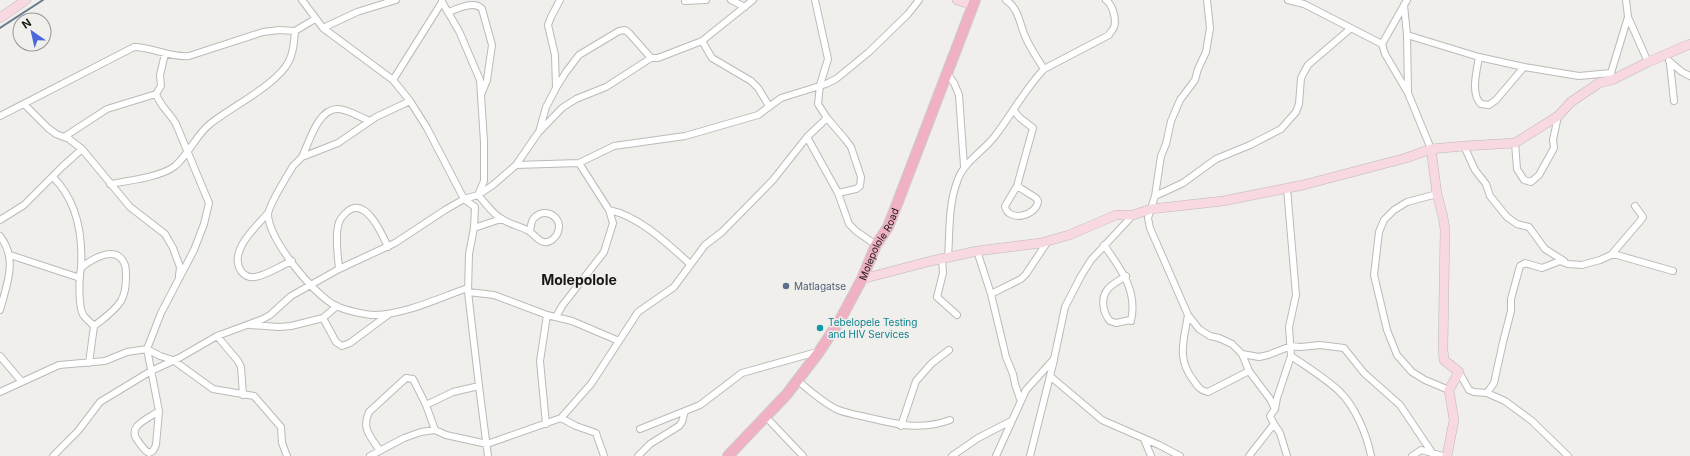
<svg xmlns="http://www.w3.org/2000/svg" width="1690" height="456" font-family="Inter,sans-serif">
<rect width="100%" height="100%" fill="#f0efec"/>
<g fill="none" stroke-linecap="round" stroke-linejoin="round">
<path stroke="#6a7c8e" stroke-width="2" d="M0,28L43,0"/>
<g stroke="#bbbab7" stroke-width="8">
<path id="street" d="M302,0L323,28L393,80L410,101L427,128L464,199L475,207L474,228L469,254L468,292L479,386L488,456
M731,0L745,7
M1006,0C1019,9 1019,22 1025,36C1030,48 1037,58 1044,69L1109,35C1110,32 1114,29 1114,27C1117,19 1112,4 1106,0
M1207,0L1210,28L1206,52L1198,69L1195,80L1180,100L1171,121L1166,144L1161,156L1155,196L1148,218L1150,228L1188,315L1199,329L1210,336L1219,338L1232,344L1242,354L1249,371L1270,399L1275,409
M1288,0L1304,4L1382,44
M1407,0L1382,44L1385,54L1408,93L1431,149
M1626,0L1628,17L1648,62
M685,1L706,0
M442,2L459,31L480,80L484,142V181L478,195C485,202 492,214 502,219C509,224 519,226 527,230C535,233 542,251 555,237C558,234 559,230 559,225C557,214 544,209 535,217C531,220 531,226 530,231
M1404,5L1407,35L1408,91
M448,12C458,9 474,0 482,9L492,45L487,80L481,95
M323,28L357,12L396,0
M1407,35L1479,57L1524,67L1579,76L1611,73L1612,80
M702,41L712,58L751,81L758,88L769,106
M1479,57C1477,70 1470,94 1481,104L1489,105L1496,100L1524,67
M1669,61L1682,72L1690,76
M1670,64L1674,101
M947,73L954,83L959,95L964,166
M1611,73L1628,17
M393,80L442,2V0
M556,88L566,72L579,55L619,31L625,30L629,33L651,58
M410,101L376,117L338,143L302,157L293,166C287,176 268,206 268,215C270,241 313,294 336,306C345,310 365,315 375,315C407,314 438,298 468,288
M24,104L48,128L56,134L69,139L82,149L130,207L165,234L173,248L180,267L179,276
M1014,111L1020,118L1033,128L1017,186L1005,206C1008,223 1037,216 1038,201L1036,198L1017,186
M0,116L134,47C153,47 170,58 189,56L263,32L279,30L295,31L315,19
M827,118L845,139L851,147L861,177L860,186L856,189L838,193
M539,132L546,107L556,88L555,55L548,25L551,17L560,0
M64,137L107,109L156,94
M807,137L838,193L849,224L856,231L876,245
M1515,143L1517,169L1524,180L1531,182L1539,175L1554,148L1553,140L1558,116
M1464,146L1475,170L1486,184L1490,196L1507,217L1517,224L1529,227L1545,249L1564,261
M302,157C309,143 318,108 338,109C348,109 361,118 370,121
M516,165L579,163L614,146L685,136L758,115L781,98L826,84L836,79L869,52L908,14L919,0
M53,177C77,201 83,234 81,268
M110,184C128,181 161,177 175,166C189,154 196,135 210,124C231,107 278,84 289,61C294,52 294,41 295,31
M1437,194L1407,202L1394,210L1384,220L1379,232L1374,275L1387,330L1397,355L1412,372L1425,380L1449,390
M1155,196L1183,183L1216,159L1250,145L1281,129L1296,112L1299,104L1301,78L1308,65L1350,29
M609,210C639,216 668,244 690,264
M268,213C256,227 228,251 241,271C244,275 249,278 255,277C267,275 280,266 292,261
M0,220L24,205L62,167L82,149
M474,228L501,219
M0,236C18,259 7,284 0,310
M1104,245C1120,268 1138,290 1131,321L1130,320L1116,323L1110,321C1103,313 1100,298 1108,289C1112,284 1120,280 1126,276
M977,251L991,294L1006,357L1013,374L1015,384L1020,399
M10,255L80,278
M1611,255H1617L1673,271
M948,257C950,232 948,206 957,182C963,162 983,152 995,136C1012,114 1025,89 1044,69
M942,259L943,273L937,297L957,315
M339,269C338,255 335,240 338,226C339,219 343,215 348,211C366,197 382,234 388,247
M468,292L494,295L547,315L572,321L619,341
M991,294L1021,279L1026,274L1048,241
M337,306L323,318L336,342L342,346L350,343L389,314
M1188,315C1184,340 1176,359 1194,381C1198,387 1201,391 1208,392L1249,371
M556,317L562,306L604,252L613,223L609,210L579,163
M250,325L279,327L291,326L323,318
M217,336L238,361L241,367L243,395
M1242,354L1259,357L1268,355L1291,346L1301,347L1320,345L1344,348L1364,373L1400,405L1433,454
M0,356L22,382
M1291,356C1307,367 1325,378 1339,391C1355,406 1367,435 1371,456
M89,363L94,326C104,318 114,312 121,301C125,294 126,285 126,277C126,273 126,268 125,265C117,244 93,258 81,268C79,278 78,309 84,316C87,320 91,323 94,326
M1459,372L1469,390L1474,392L1487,393L1505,401L1532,421L1568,456
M1050,376L1102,420L1159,445L1180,456
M797,380C809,390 822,402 836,409C845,413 856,415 866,417C895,424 920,431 950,420
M0,392L59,365L105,361L127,352L147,349L160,356L173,360L213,389L254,396L281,427L282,443L287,456
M1487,393L1494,383L1503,342L1511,311V299L1520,266L1525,263L1542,268L1560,261L1568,264L1582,265L1600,260L1611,255L1641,220L1643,217L1635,206
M426,405L453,392L479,386
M159,411C148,419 126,426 138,441C141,445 144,450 149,453L153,451L156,445L159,411L147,349L161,313L194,250L204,224L209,203L176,124C170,113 160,106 156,94L161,86L160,75L165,54
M766,417L803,456
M561,418L576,426L596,433L604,456
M546,424L540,361L547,315
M1274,424L1270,416L1275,409L1277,398L1291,356L1289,327L1296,295L1287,188
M901,426L916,381L932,363L949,350
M640,429L700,405L742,373L817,352
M1144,439L1151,456
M380,451C371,437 361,429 369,412L406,378L413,379L426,405L435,430
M53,456L78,431L100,402L151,371L179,358L217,336L263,319L270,315L291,296L339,269L395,243L445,210L464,199L478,195L493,185L516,165L538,133L562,108L576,99L606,87L651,58H658L702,41L753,0
M370,456L404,438L421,432L435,430L446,435L487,444L561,418L591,384L638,312L674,287L705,245L722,232L773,180L807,137L827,118L818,104L820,85L828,59L815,0
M638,456L650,444L679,426L682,422L685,411
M952,456L978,438L1011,421
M996,456L1026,390L1054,359L1065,307L1081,276L1091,260L1133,215
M1030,456L1054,360
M1249,456L1274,424L1280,433L1287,456
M1412,456L1421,450L1443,456"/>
</g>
<g stroke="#bbbab7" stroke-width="10">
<path id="secondary" d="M957,0L973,5
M0,18L26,0
M1431,149L1437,194L1443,217L1445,229L1443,349L1444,360L1459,372L1449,390L1454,420L1447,456
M862,279L931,261L977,251L1041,243L1069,235L1116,215H1133L1151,209L1223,201L1303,185L1406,158L1431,149L1464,146L1515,143L1558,116L1571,102L1599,83L1612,80L1648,62L1690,44"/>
</g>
<g stroke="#ccc" stroke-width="12">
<g id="primary">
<path id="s1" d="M728,456L787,394L819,352L840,320L862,279L876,245L888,227L897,204L975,0"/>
</g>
</g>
<use href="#street" stroke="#fff" stroke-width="6"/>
<use href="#secondary" stroke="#f8d8e1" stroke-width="9"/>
<use href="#primary" stroke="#f0b1c2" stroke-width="10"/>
</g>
<circle fill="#5c6f8a" stroke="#f0efec" stroke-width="1.5" cx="786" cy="286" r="4"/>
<circle fill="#0f9aa8" stroke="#f0efec" stroke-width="1.5" cx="820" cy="328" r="4"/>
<g text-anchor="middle" stroke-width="3" stroke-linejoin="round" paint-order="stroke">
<g font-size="10" fill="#191817" stroke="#f0efec">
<text dy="4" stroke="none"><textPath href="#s1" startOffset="262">Molepolole Road</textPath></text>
</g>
<g font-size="10" fill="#4e5e75" stroke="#f0efec" text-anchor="start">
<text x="794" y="290">Matlagatse</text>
</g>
<g font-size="10" fill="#0d838f" stroke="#f0efec" text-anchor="start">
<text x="828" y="326">Tebelopele Testing<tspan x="828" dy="12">and HIV Services</tspan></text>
</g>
<g font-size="14" font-weight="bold" fill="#191817" stroke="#f0efec">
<text x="579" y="285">Molepolole</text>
</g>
</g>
<g transform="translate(32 32) rotate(326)"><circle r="19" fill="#f0efec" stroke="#9a9997"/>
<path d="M0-3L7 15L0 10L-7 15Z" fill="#4d67db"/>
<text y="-6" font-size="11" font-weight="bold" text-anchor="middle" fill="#191817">N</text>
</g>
</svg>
